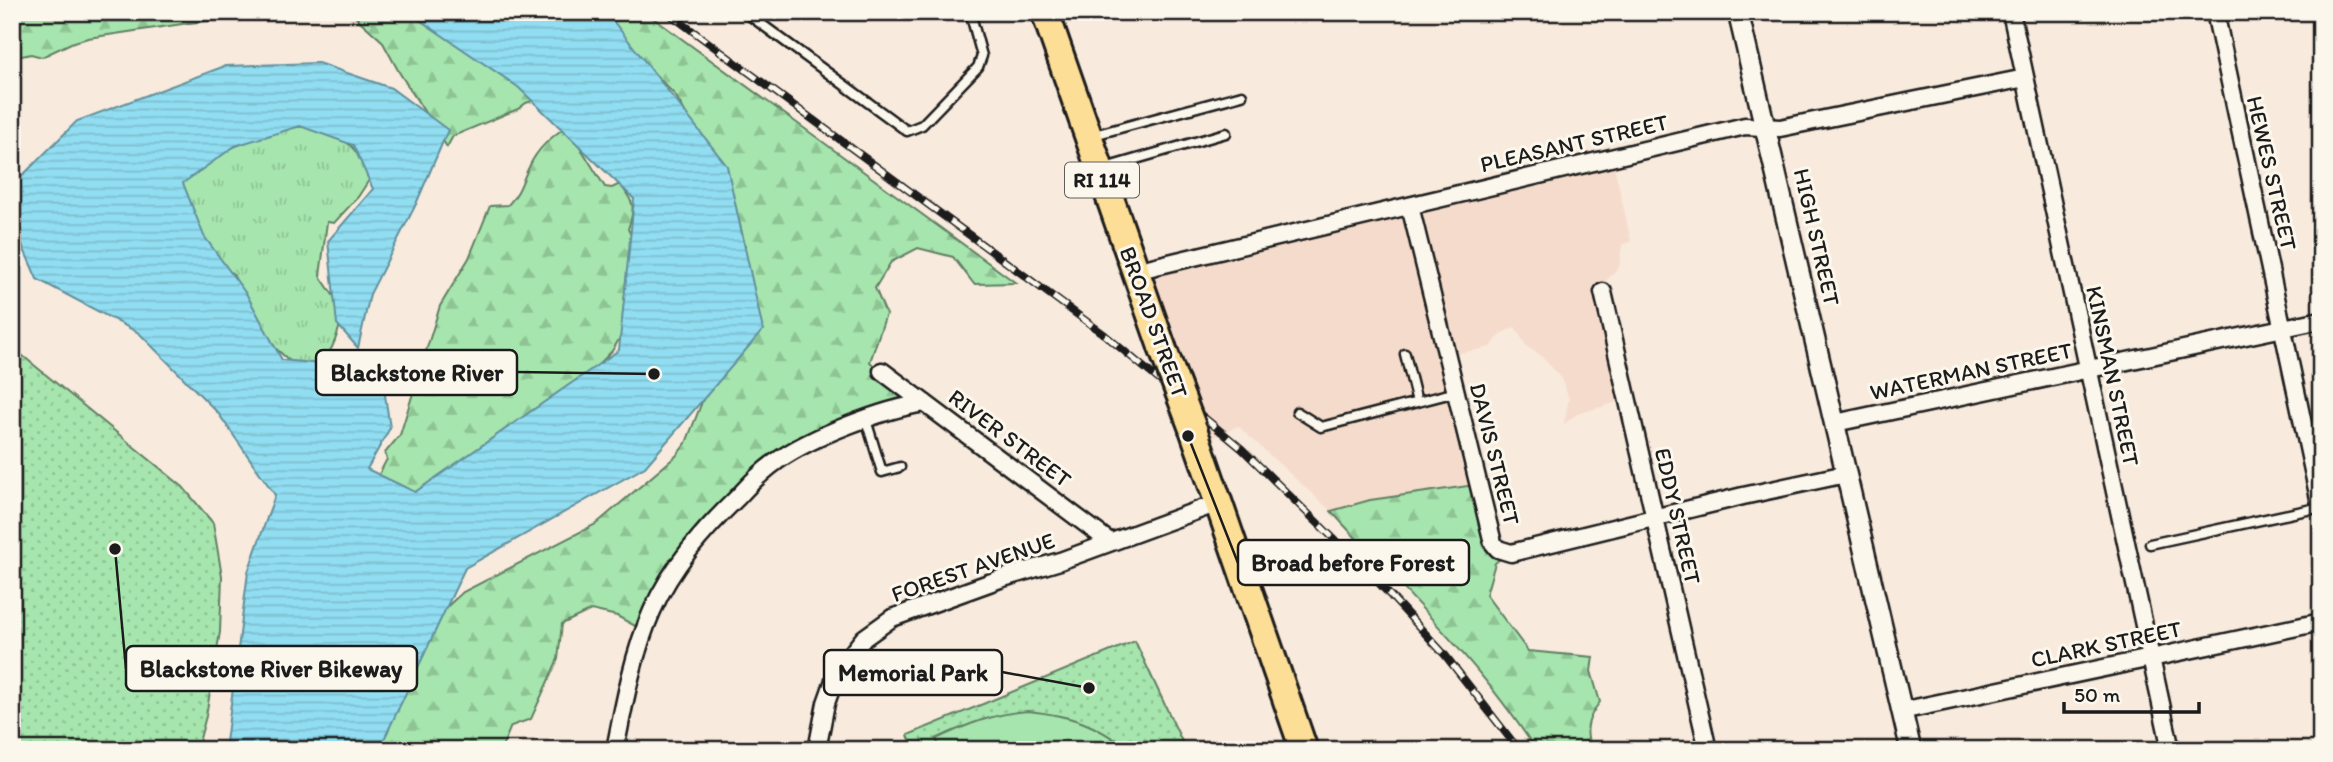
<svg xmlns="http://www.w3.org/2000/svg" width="2333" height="762" font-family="Itim,sans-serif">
<defs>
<pattern id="grass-tufts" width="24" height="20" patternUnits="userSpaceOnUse" patternTransform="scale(1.75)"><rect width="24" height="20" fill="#a6e5ad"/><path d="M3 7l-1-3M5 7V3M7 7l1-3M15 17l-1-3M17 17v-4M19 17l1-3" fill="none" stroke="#8ec494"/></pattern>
<pattern id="forest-firs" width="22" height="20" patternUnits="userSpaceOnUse" patternTransform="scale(1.75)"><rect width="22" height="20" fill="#a6e5ad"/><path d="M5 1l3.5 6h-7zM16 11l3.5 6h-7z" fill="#8ec494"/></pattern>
<pattern id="park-dots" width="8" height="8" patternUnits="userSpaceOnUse" patternTransform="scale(1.75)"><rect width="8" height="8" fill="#a6e5ad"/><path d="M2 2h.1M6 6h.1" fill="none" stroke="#8ec494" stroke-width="1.8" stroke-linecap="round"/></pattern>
<pattern id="water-rules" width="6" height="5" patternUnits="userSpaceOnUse" patternTransform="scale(1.75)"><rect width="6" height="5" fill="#91ddf1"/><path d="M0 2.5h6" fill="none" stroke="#7cbdce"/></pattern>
</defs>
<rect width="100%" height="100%" fill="#f8eadd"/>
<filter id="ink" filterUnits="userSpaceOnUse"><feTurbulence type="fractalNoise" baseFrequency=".0143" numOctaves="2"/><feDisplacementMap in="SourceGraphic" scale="14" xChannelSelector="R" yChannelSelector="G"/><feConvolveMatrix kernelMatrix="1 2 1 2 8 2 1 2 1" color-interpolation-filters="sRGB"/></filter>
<g filter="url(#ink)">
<path fill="#f5dbcb" d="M1610,163L1614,166L1631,241L1622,245L1619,267L1600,287L1621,401L1577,414L1564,424L1569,398L1560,376L1538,353L1527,347L1515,327L1502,333L1490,347L1446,356L1476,486L1370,500L1331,511L1238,426L1197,446L1137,278Z"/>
<path fill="url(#grass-tufts)" stroke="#618064" stroke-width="2" d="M319,125C349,140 355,147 371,177L358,197L334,223L327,222L320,276L344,311C336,338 333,365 300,370L273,346L245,301L233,274L188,241L177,181L195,163L258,137L267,130Z"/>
<path fill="url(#forest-firs)" stroke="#618064" stroke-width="2" d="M12,12H292L189,23L88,38L71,43L42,57L31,54L12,58Z
M350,12H477L548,96L526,103L518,109L453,136L447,147L399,72L382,41Z
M587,12H645L1016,283L974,284L953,257L918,248L891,262L875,288L886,314L870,362L913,399L780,462L695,542L646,632L617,616L591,610L562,624L558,659L531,719L511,726L501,750H351L440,613L463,592L596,524L676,456L686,443L738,309L745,245L735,205L709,152L675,95L625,43Z
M567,126L605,187L612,188L620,184C634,203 636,206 628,229L635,243L640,305L612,351L545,420L412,499L364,503L387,459L385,453L400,435L440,306L469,258L490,206L508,205C521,191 521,183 529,167C537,149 551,137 567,126Z
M1468,486H1476L1504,556L1495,563L1486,595L1528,651L1593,657L1591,671L1600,702C1588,717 1583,731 1592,750H1536C1480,662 1401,588 1331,511L1370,500Z"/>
<path fill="url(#park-dots)" stroke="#618064" stroke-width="2" d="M12,347L183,487L213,523L222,576L220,632L206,716L197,750H12Z
M1135,641L1186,750H914L908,735Z"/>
<path fill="#a6e5ad" stroke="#618064" stroke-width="2" d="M1028,711C1073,716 1093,723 1130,750H941L936,739C966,725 994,713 1028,711Z"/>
<path fill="url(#water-rules)" stroke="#62909c" stroke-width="2" d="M408,12H606L727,166L763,330L645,467L465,568L379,750H225L248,572L275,495L218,413L139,333L37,279L12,222V186L77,121L225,66L318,63L391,88L448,130L416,204L370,294L358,348L337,324L328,241L373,189L353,145L300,126L235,146L183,183L204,236L247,295L282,360L323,364L382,375L390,428L367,469L415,492L619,350L634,199L518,87Z"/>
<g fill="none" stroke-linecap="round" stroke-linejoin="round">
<g stroke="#1c1c1c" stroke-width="13">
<path id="service" d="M745,12L907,131L922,125L978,67L982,56L970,12
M1049,16L1064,12
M1094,135L1242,95
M1105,168L1226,133
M1405,354L1417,402
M1297,412L1321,427L1456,392
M866,420L882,472L900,467
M2150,544L2321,507"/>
</g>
<g stroke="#1c1c1c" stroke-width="21">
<path id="minor" d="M2011,12L2171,750
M2215,12L2321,508
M1410,206L1493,543L1498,549L1511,553L1743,496L1846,474
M1135,271L1745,126L1780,128L2025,78
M1603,292L1708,750
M882,371L1110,542
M1835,423L2321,320
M1901,711L2321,622
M615,750C624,704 633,654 652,611C672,566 703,531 738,497C750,484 762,471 777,461C811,437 883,409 925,403
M817,750L826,703L837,672L864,638L892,618L1000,579L1060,561L1218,503"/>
</g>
<g stroke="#1c1c1c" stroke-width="24">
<path id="tertiary" d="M1738,12L1911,750"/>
</g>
<g stroke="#1c1c1c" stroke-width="32">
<path id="primary" d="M1045,12L1162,347
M1193,429L1304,750"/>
</g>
<use href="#service" stroke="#fbf7ec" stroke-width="8"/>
<use href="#minor" stroke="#fbf7ec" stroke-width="16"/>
<use href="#tertiary" stroke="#fbf7ec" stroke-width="19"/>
<use href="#primary" stroke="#fdde96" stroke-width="26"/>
<g stroke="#1c1c1c" stroke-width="8">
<path id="rail" d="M667,12L1105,335L1242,449L1377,581L1445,655L1519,750"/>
</g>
<use href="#rail" stroke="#fbf7ec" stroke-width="5" stroke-dasharray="16" stroke-linecap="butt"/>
<g stroke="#1c1c1c" stroke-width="32" stroke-linecap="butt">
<path id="primary-bridge" d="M1162,347L1193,429"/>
</g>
<use href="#primary-bridge" stroke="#fdde96" stroke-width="26"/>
</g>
</g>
<g text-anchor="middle" stroke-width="6" stroke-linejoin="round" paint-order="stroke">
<rect fill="#fbf7ec" stroke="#5f5e5a" stroke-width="2" x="1065" y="162.5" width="74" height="35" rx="5"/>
<g font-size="21" font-weight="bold" fill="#1c1c1c">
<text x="1102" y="187">RI 114</text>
</g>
<g font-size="23" fill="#1c1c1c" stroke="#fbf7ec">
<text transform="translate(1574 143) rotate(-13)" y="8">PLEASANT STREET</text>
<text transform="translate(2272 173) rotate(77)" y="8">HEWES STREET</text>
<text transform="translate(1817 237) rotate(77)" y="8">HIGH STREET</text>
<text transform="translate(1154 322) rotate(70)" y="8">BROAD STREET</text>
<text transform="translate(1971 371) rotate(-12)" y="8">WATERMAN STREET</text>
<text transform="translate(2113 376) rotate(78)" y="8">KINSMAN STREET</text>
<text transform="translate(1010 438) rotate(37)" y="8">RIVER STREET</text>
<text transform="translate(1495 454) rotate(76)" y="8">DAVIS STREET</text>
<text transform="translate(1678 516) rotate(77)" y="8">EDDY STREET</text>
<text transform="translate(973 567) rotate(-19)" y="8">FOREST AVENUE</text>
<text transform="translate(2106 644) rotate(-12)" y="8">CLARK STREET</text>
</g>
</g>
<path fill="none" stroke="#1c1c1c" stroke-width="2.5" d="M654 374L517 372M1188 436L1238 563M115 549L126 669M1089 688L1002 672"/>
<g fill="#1c1c1c" stroke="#fbf7ec" stroke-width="2.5">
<circle cx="654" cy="374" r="7"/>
<circle cx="1188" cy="436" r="7"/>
<circle cx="115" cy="549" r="7"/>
<circle cx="1089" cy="688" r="7"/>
</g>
<g fill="#fbf7ec" stroke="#1c1c1c" stroke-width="2.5">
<rect x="316" y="350" width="201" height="45" rx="7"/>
<rect x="1238" y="540" width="231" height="45" rx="7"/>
<rect x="126" y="646" width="291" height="45" rx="7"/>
<rect x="824" y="650" width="178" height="45" rx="7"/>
</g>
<g font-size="24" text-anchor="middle" font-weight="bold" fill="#1c1c1c">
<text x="417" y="381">Blackstone River</text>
<text x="1353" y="571">Broad before Forest</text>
<text x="271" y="677">Blackstone River Bikeway</text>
<text x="913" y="681">Memorial Park</text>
</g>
<rect width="2333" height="762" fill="none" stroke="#fbf7ec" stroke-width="42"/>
<rect x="21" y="21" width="2291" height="720" fill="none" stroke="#1c1c1c" stroke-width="2.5" filter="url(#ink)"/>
<path d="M2064 702v10h135v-10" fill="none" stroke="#1c1c1c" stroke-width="3.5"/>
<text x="2074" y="702" font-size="21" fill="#1c1c1c" stroke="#fbf7ec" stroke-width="5" paint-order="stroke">50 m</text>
</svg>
